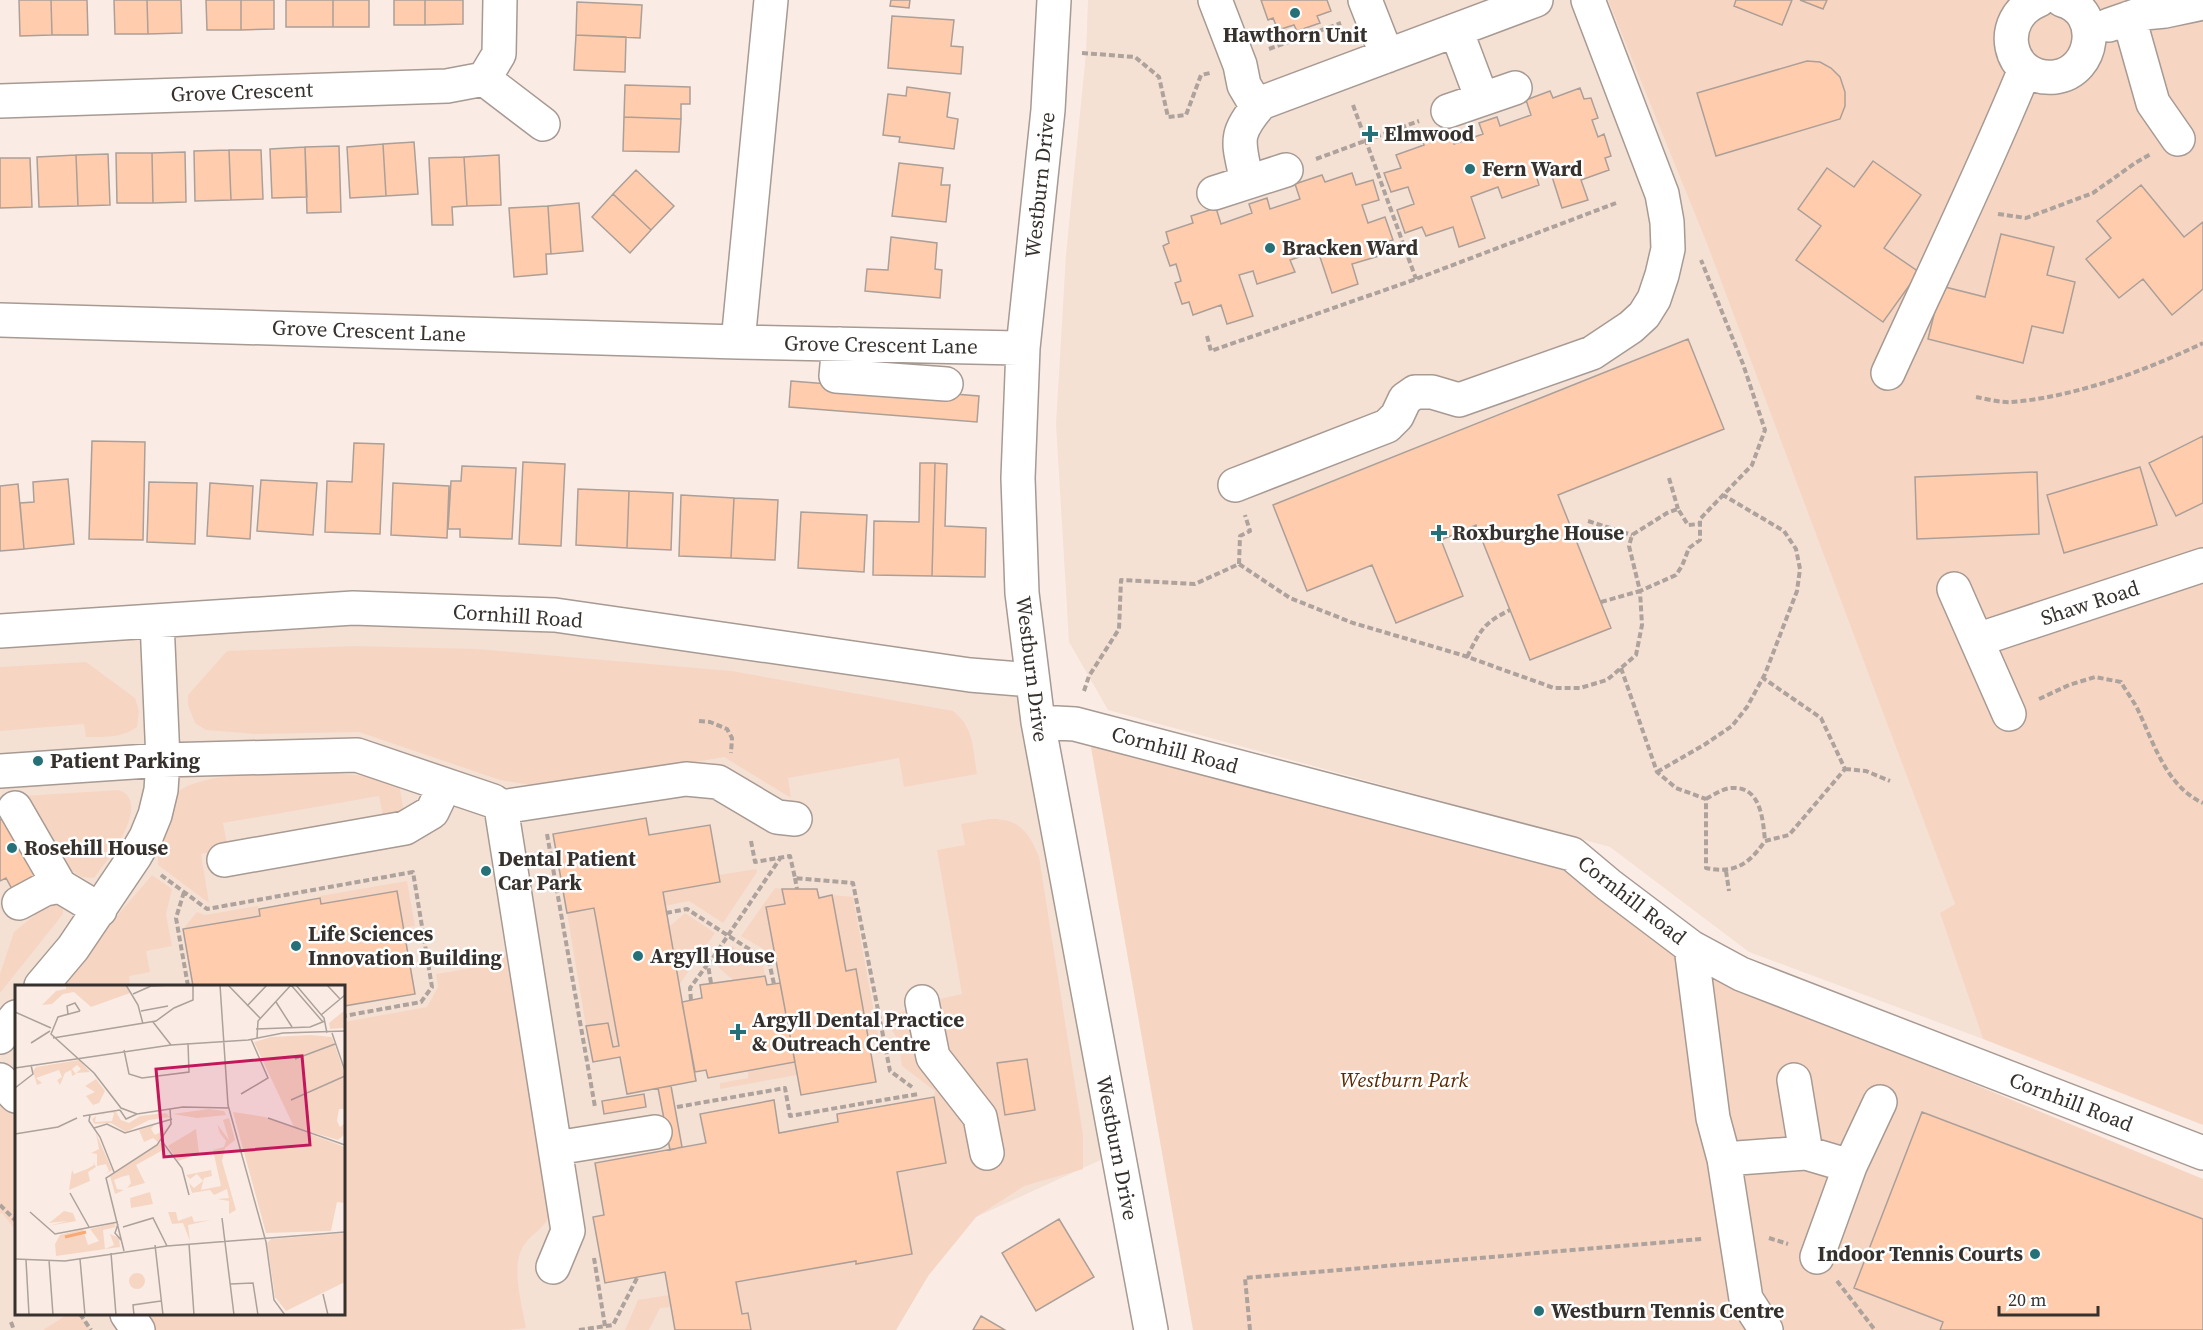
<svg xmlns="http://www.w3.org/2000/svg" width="2203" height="1330" font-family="'Source Serif 4',serif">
<rect width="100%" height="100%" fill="#faece4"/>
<path fill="#f5e0d4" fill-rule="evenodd" d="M1088,0H1608L1707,244L1956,904L1941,913L1983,1039L1749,952L1610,847L1108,710L1069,642L1056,424L1066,254L1086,53Z
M555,615L1032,680L1118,1152L976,1217L928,1276L896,1330H0V631ZM16,986H344V1314H16Z"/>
<path fill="#f6d6c3" d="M1608,0H2203V1125L1983,1039L1940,913L1955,904L1707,244Z
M354,646L477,649L732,671L953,711C975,729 972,747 977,774L904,787L899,758L788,778L791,798L724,757L548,788L500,780L359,732L257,734L206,730L195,723L188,705V695L227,651Z
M86,662L135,698L139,711L137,727C123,738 104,737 86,737L84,724L0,731V667Z
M1089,736L1563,864L1737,986L2203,1179V1330H1193Z
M319,772L378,777L399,783L404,813L383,816L379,796L223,823L228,849L201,854L209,903L158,865V852L177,792C204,771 283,773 319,772Z
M119,790C153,803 107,861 94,878L82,877L67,868L23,796Z
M989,819C1018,818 1028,830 1039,857L1083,1135V1169L1024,1186L976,1217L928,1276L896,1330H751L748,1313L742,1314L736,1282L856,1261L857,1264L912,1254L897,1172L946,1163L934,1097L935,1091L902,1066L898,1040L887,1022L886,1014L915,1010L1001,1151L997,1118L945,1057L935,1000L962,994L937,850L965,845L961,824Z
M756,869L757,872L723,923L689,901L665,906L663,892L720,882L719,875Z
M152,875L172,889L166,914L172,946L146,951L150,972L129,976L130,986H57Z
M407,881L415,926L403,928L321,904L320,896Z
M775,888L782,889L785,904L767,907L775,956L741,936Z
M832,895L853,897L879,1040L869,1041L856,969L846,971Z
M60,903L63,908V914L0,993V974L14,932L46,906Z
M258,906L260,916L183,929L197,912L205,915Z
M594,908L619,1046L613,1047L608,1023L586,1026L567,913Z
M685,913L715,933L679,985L669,927Z
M732,946L763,965L765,976L733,980L718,967Z
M506,954L549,1217C542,1230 532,1233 524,1245C510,1265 522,1304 526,1328L509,1330H153L144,1314H344V1022L427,1007L438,987L436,974L479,967Z
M795,1062L797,1075L720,1089V1083L748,1078V1071Z
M0,1101L16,1111V1231L2,1213L0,1214Z
M669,1295L671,1307L660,1308L649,1330H625L638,1300Z
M68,1314H80L91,1330H43Z"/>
<path fill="#ffcdae" stroke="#ac9f98" stroke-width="1.5" d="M19,0H51L52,35L20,36Z
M51,0H87L88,35H52Z
M114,0H147L148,34H115Z
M147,0H181L182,33L148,34Z
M206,0H241V30H207Z
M241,0H274V29L241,30Z
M286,0H333V27H286Z
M333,0H369V27H333Z
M394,0H425V25H394Z
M425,0H463V24L425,25Z
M891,0H910L909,8L890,6Z
M1261,0H1327L1331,11L1317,16L1320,23L1297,31L1294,25L1278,30L1273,18L1268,20Z
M1736,0H1792L1782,25L1734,6Z
M1800,0H1827L1823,9Z
M577,2L642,5L640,38L576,35Z
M892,16L954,20L951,46L963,47L961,74L888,68Z
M576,35L626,37L625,72L574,70Z
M1807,61L1820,62L1831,68L1840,77L1845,92V106L1840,119L1716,156L1697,93Z
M625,85L690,87V104H681V119L624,117Z
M907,87L950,93L947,117L958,119L954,149L899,142L900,137L883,135L888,94L906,96Z
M1580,88L1584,99L1591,98L1598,118L1592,120L1598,137L1604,134L1611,156L1605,158L1609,170L1581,180L1588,200L1562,208L1549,167L1535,172L1539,185L1502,198L1498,187L1471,197L1485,238L1459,247L1453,227L1426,236L1422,227L1405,233L1397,210L1414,204L1408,187L1391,192L1384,173L1401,168L1396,155L1424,145L1421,138L1448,129L1454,144L1483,134L1479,123L1497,117L1500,126L1531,115L1526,100L1550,91L1553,98Z
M624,117L681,119L679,152L623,151Z
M414,142L418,194L386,196L383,144Z
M383,144L386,196L350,198L347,147Z
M339,146L341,212L307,213L305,147Z
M305,147L307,197L272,198L270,149Z
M229,150H261L263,199L231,200Z
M229,150L231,200L195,201L194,151Z
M185,152L186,202L153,203L152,153Z
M116,153H152L153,203H117Z
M108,154L110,205L78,206L76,155Z
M76,155L78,206L39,207L37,157Z
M499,155L501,205L467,206L464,157Z
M464,157L467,206L452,207L453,225H432L429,158Z
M0,158H30L32,207L0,208Z
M1873,161L1921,195L1884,248L1919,272L1883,322L1796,260L1821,226L1798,209L1827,168L1854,187Z
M899,163L943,168L941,185H950L946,222L892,216Z
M636,170L674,206L651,230L613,194Z
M1352,173L1356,185L1373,180L1379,200L1362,205L1368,223L1385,217L1393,240L1375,245L1379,256L1352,264L1358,284L1332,293L1318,251L1290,260L1295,272L1257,284L1253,271L1239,275L1253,316L1227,324L1221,305L1193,315L1189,302L1182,304L1175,283L1181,281L1176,264L1170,266L1163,246L1169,243L1166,232L1193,223L1191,216L1216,208L1221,224L1252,213L1249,204L1267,198L1270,209L1300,199L1295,184L1322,175L1325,182Z
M2141,185L2184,237L2203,222V289L2172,315L2143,279L2119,298L2086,259L2111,238L2097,221Z
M613,194L651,230L630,253L592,217Z
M579,203L583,251L551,254L548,206Z
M548,206L551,254H546L547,274L514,277L509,208Z
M2001,234L2054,247L2047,275L2075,282L2063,333L2032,326L2023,363L1928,339L1941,286L1985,297Z
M891,237L937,243L935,269L942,270L940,298L865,291L867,269L888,270Z
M1688,339L1724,429L1558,495L1611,628L1530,660L1476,525L1441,540L1463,596L1396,623L1372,565L1307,591L1273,505Z
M791,381L979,396L977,422L789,407Z
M2203,436V503L2176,516L2149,463Z
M92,441L145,442L143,540L89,539Z
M354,443L384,444L380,534L325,532L327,481L352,482Z
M523,462L565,464L561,546L519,544Z
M920,463H935L932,576L873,575L874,521L919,522Z
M935,463L947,464L945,526L986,528L985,577L932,576Z
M462,466L516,468L512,539L460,537V529H448L451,481H461Z
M2140,467L2157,525L2064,553L2047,495Z
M2037,472L2039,534L1917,539L1915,477Z
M68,479L74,544L24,549L20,503L34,502L33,482Z
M261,480L317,483L313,535L257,531Z
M149,482L197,483L195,544L147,542Z
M210,483L253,486L250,539L207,536Z
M393,483L449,486L447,538L391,535Z
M18,484L24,549L0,551V486Z
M578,489L629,491L627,548L576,545Z
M629,491L673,493L671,550L627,548Z
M681,495L734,498L731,558L679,556Z
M734,498L778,500L775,560L731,558Z
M801,512L867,515L864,572L798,568Z
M8,816L38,876L12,889L6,878L0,881V820Z
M646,818L649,835L710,825L720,882L663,892L696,1081L627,1094L620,1057L593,1062L586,1026L608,1023L613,1047L619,1046L594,908L567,913L553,834Z
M782,889H817L819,898L832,895L846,971L856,969L876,1082L801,1095L766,907L785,904Z
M397,891L415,994L344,1006V986H193L183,929L260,916L259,909L320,898L321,904Z
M765,976L767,985L780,983L795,1062L708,1078L706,1070L695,1072L682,1002L702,998L700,985Z
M1027,1059L1035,1110L1005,1115L997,1063Z
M671,1086L682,1147L670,1150L658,1088Z
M644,1094L646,1107L604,1114L602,1101Z
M934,1097L946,1163L897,1172L912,1254L856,1264V1261L736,1282L742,1314L748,1313L751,1330H675L665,1272L605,1283L593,1217L604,1215L595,1163L706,1143L700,1114L774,1100L779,1133L838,1122L837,1114Z
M1922,1112L2203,1219V1330H1940L1943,1322L1854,1288Z
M1059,1219L1094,1277L1036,1311L1002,1253Z
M981,1316L1005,1330H973Z"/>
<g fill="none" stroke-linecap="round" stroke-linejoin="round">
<g stroke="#a79a93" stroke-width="36">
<path id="minor" d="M1054,0L1048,110L1023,348L1018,478L1022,593L1038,722L1151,1330
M1215,0L1240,65L1244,85L1257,107
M1365,0L1387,56
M2039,0C1994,18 2007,82 2055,77C2095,72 2103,11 2062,0
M2129,18L2153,103L2178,139
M2109,25L2144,13L2165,11L2203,3
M1456,30L1482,99
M484,79L543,124
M0,101L447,86L484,79L499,54L500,0
M1448,111L1515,88
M1247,182C1239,142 1232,136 1261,103L1536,0
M1214,193L1286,170
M0,320L738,342L1023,348
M738,342L771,0
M839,344L836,376L946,384
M1888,373C1934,272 1983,172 2025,69
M1235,485L1387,426L1397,416L1405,399L1415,392H1432L1459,400L1592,353L1631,327L1644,315L1654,299L1662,275L1668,249L1667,222L1662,194L1588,0
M1954,589L2009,714
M0,631L353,608L555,615L970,675L1032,680
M1977,640L2203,565
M1038,722L1075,724L1572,854L1609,885L1691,947L1741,974L2203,1153
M0,771L163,760L357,755L493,801L501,807L686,779L718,782L777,817L795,819
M501,807L568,1231L553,1267
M15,808L60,886
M224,860L405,828L432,812L445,785
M19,903L45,889L60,886L100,910
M1691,947L1713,1118L1724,1159L1746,1299L1766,1330
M41,986L73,948L135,856L146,837L155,815L161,790L163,760L157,621
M922,1002L933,1057L980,1117L987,1153
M0,1037L16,1017
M0,1080L16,1096
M1794,1080L1806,1153
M556,1148L655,1132
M1724,1159L1806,1153L1850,1166
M1817,1257L1850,1166L1880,1102
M127,1314L138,1330"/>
</g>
<path stroke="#ada29c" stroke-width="4" stroke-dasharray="6 3" stroke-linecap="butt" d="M1269,49L1341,23
M1082,53L1135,57L1159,77L1168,117L1186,115L1201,75L1210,73
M1353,105L1416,279
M1316,159L1419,121
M1998,214L2026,218L2093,193L2135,163L2151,154
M1207,336L1211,351L1416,279L1616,203
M1976,397C1987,399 2001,403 2012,402C2075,397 2147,370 2203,343
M1669,478L1678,509
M1588,521L1632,535
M1239,564L1290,598L1353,623L1462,655L1554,688H1580L1607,680L1636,655L1642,625L1640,591L1676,575L1682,566L1689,548L1700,540V519L1752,465L1765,430L1743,364L1701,260
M1601,602L1640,591L1629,546L1632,535L1667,513L1678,509L1688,525L1699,524
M1467,657C1480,631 1483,623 1510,610
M1621,668L1657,772L1676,788L1706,799V868C1735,874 1749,864 1765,841L1789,835L1845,769L1821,718L1763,678
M1084,691L1089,676L1119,629L1121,580L1195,584L1239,564L1240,536L1250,531L1245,515
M2039,699L2069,685L2095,677L2121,682C2126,691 2133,700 2138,710C2154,744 2167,787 2203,803
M699,721L710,722L727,729L732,738L731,753
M1845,769L1866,771L1890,781
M1657,772L1704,745L1732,726L1747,707L1765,674L1797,591L1800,569L1796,549L1784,531L1723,495
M1706,799C1713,795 1724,788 1732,788C1761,786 1763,820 1765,841
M547,834L595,1107
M751,841L755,862L790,856L795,878L853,883L890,1071L912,1087
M1726,871L1729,891
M161,875L207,909L413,872L432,987L421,1002L344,1016
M795,878L797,889
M184,892L176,918L188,986
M666,913L687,909L769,962L774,984
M711,983L708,965L781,857
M691,1000L690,988L707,965
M677,1107L785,1088L790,1116L918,1094
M0,1205L16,1221
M1769,1238L1788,1244
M594,1258L605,1326
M1837,1281L1875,1330
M80,1314L91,1330
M11,1322L14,1330
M579,1330L613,1325L637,1278
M1250,1330L1245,1278L1702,1239"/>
<use href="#minor" stroke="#fff" stroke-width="33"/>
</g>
<g fill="#267177" stroke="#fff" stroke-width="2">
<circle cx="1295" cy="13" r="6"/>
<path d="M1367 125h6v6h6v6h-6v6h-6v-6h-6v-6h6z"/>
<circle cx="1470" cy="169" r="6"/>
<circle cx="1270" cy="248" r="6"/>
<path d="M1436 524h6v6h6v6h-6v6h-6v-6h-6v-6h6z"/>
<circle cx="38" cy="761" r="6"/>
<circle cx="12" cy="848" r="6"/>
<circle cx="486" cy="871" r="6"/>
<circle cx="296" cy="946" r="6"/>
<circle cx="638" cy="956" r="6"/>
<path d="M735 1023h6v6h6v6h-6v6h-6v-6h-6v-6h6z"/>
<circle cx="2035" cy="1254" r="6"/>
<circle cx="1539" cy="1311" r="6"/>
</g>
<g text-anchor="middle" stroke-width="5" stroke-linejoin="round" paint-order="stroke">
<g font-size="21" font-weight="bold" fill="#37312e" stroke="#fff" text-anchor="start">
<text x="1295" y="42" text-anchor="middle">Hawthorn Unit</text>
<text x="1384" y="141">Elmwood</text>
<text x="1482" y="176">Fern Ward</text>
<text x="1282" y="255">Bracken Ward</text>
<text x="1452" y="540">Roxburghe House</text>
<text x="50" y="768">Patient Parking</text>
<text x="24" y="855">Rosehill House</text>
<text x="498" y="866">Dental Patient<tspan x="498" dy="24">Car Park</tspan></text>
<text x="308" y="941">Life Sciences<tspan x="308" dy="24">Innovation Building</tspan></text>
<text x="650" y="963">Argyll House</text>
<text x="752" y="1027">Argyll Dental Practice<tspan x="752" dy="24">&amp; Outreach Centre</tspan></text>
<text x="2023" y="1261" text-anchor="end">Indoor Tennis Courts</text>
<text x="1551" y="1318">Westburn Tennis Centre</text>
</g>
<g font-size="21" fill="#37312e" stroke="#fff">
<text transform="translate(242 92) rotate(-2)" y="7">Grove Crescent</text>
<text transform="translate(1040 185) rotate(-84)" y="7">Westburn Drive</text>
<text transform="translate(369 331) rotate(2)" y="7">Grove Crescent Lane</text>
<text transform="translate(881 345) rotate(1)" y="7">Grove Crescent Lane</text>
<text transform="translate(2090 603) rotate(-18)" y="7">Shaw Road</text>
<text transform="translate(518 616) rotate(4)" y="7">Cornhill Road</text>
<text transform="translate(1032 669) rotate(83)" y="7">Westburn Drive</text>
<text transform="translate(1175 750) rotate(15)" y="7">Cornhill Road</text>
<text transform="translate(1632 900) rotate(38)" y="7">Cornhill Road</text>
<text transform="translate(2071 1102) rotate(21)" y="7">Cornhill Road</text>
<text transform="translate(1117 1148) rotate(79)" y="7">Westburn Drive</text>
</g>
<g font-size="21" font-style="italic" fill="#5b2900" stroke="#fff">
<text x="1404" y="1087">Westburn Park</text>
</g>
</g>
<g transform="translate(15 985)">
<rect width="330" height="330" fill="#faece4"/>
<path d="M51,0H110L115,8L76,22L59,7L48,9L37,19L27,20L41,6L51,4ZM330,25V43L315,44L314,38ZM296,50L317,52L330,90V124H324L322,136L325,142L330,138V149L323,155L279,142L239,57L256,52ZM64,75L75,87L61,88L66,84L62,80L57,84L61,89L57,91L56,85L50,88L45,100L42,95L47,92L44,85L21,93L27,98L22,100L18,86L21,82ZM81,94L90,106L84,118L78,120L71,111L80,107L70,101ZM194,124L209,126L211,130L182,133L158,129ZM92,127L85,131L90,127H101L106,135L114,138L125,131L151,128L155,132L134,135L111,147L96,138L80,139L78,137L77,134L81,131L80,137L97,136L99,128ZM218,127L250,132L330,162V218L322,217L316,246L251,248ZM214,133L220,155L210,163L207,176L221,225L214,229V216L202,214L214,213L212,204L199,210L195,205L177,208L174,198L179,203L188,196L182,189L175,194L171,190L196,185L197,191L189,193L186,205L206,201L198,165L209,162L211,156L205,148L202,139L214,155L208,135ZM139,140L136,144L140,150L151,144L143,157L138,153L129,157L124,145ZM181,144L184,169L163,176L153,161ZM81,148L97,185L89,190L94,186L91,179L82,181V169L76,168L84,164ZM146,157L151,167L148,165L121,180L130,198L112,203L116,198L114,190L106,192L99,195L102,204L109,205L100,209L95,191ZM78,176L81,182L73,187L75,196L54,205L57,185L59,189L72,184L79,180ZM135,207L138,219L116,223L115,213ZM49,226L58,228L61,236L33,241L52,236L34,238ZM153,227H161L163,236L177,231L179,237L196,235L173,240L175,256L168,238L157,239ZM99,238L101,242L88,245L90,264L99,260L95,249L104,253L105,262L41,271L40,259L45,250L68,244L73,260L84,256L75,244ZM330,248V297L271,326L260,312L252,258L256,254ZM114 296a8 8 0 1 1 16 0a8 8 0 1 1-16 0Z" fill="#f6d6c3"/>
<path fill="none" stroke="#f9a973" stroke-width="3" d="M50,252L71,247"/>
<path fill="none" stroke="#aca19b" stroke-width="1.5" d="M111,0L123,20L128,39M205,0L213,120L251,257L259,315L270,330M213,0L245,33M276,0L308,37M281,0L309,33L312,48M312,0L325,14M118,9L136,1L156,0M261,17L277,42M232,21L252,0M65,26L43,32L36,49L79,88L106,123L122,129L168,122L214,123M126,26L153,21M0,27L36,43M53,29L52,21L60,18L65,26M306,30L330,10M138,37L156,60M241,44L295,42L310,36M317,48L330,86M38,53L141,36L159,23L178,15V0M242,53L243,36L276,0M16,58L35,46M109,65L114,89L127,93L174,87L173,58M280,74L320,59M0,83L156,60L233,55L268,48L330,46M0,103L18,89L16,80M226,109L253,93L236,54M276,115L330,91M105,125L111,134L122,129M75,130L74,136L85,152L99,187M68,131L105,125M253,133L330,160M79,143L92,139L110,148L157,134M0,149L43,142L62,133M146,155L167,183L174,210M55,208L74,242M15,227L40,249L103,237M207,233L219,330M103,239L100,248L106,255M108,242L138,233L152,261M174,259L179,330M140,260L148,330M109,266L91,193L142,160L156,139L155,124M96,268L101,330M0,274L50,276L152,261L330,247M65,274L70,330M11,275L14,330M34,275L38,330M215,299L238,298L243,330M308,309L313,330M119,330L118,320L146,316"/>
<path fill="#c2185b" fill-opacity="0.15" stroke="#c2185b" stroke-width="3" d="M287,71L295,160L149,172L141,84Z"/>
<rect width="330" height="330" fill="none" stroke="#37312e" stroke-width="3"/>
</g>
<path d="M1999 1306v9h99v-9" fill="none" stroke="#37312e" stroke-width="3"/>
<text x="2008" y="1306" font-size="18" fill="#37312e" stroke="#ffffff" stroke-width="4.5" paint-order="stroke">20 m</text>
</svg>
